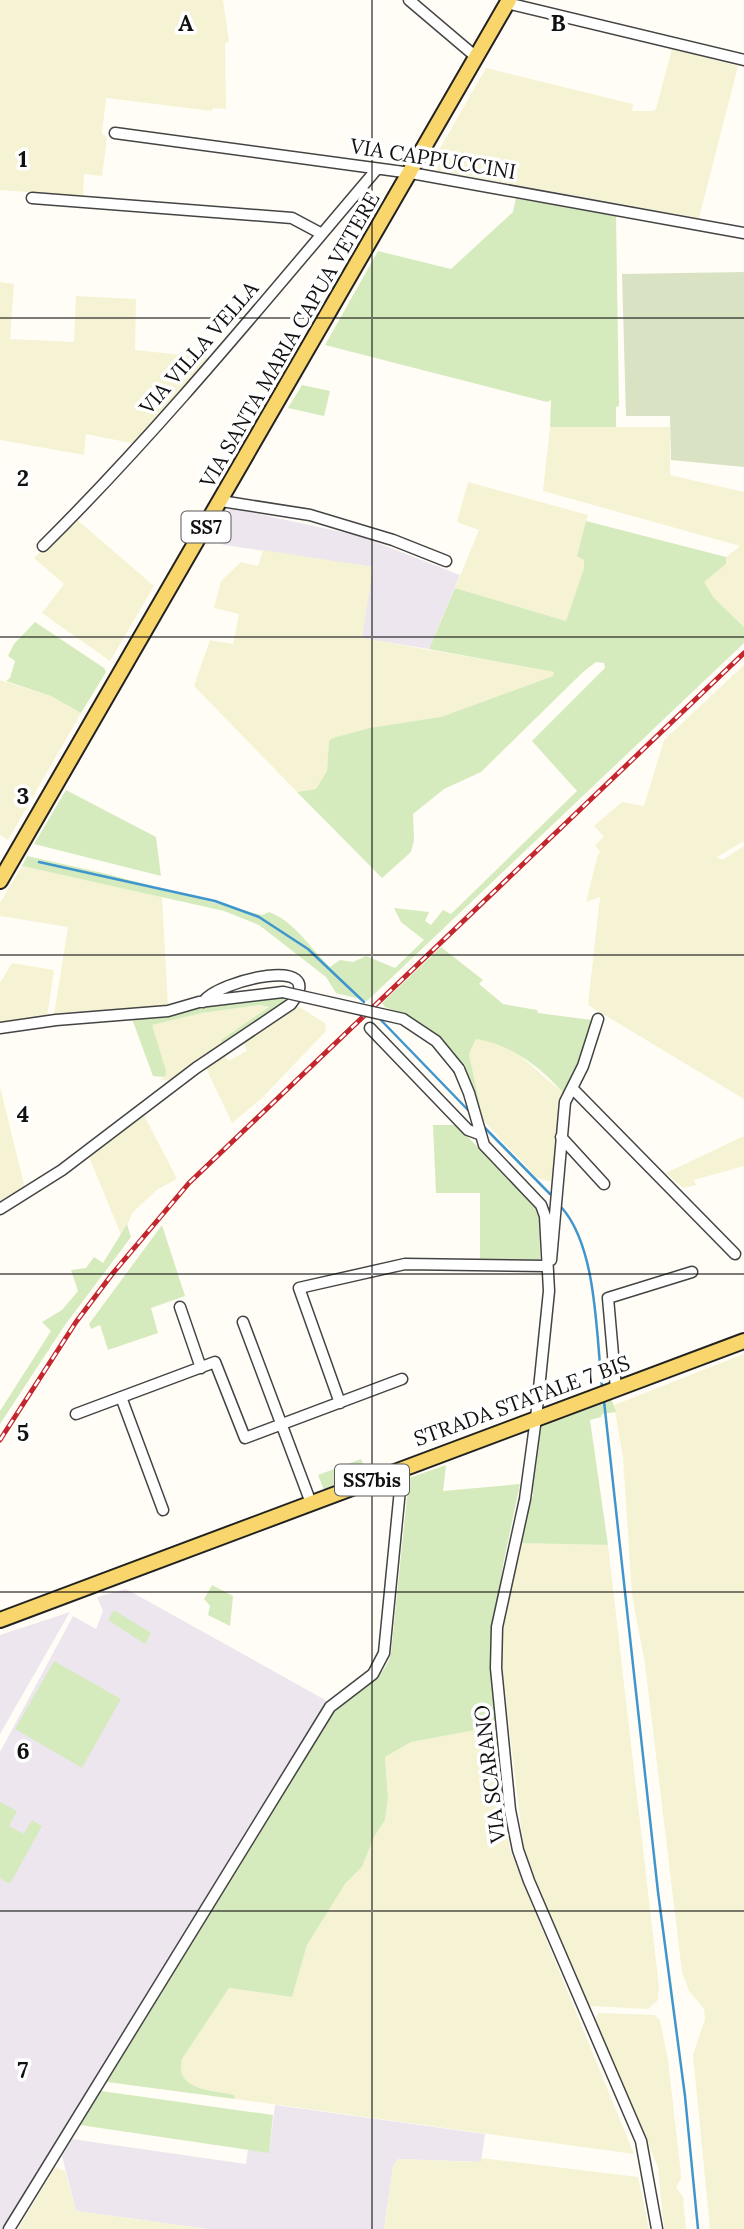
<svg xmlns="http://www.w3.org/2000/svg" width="744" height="2229" font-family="Lora,serif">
<rect width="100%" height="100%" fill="#fffdf5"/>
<path fill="#eee6ef" d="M231,508L360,536L460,575L429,649L361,638L373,567L224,545L212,538Z
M126,1589L329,1702L4,2229H0V1752L73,1616L96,1629L103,1611L97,1597Z
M70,1612L0,1734V1635Z
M275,2105L485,2134L481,2162L398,2159L393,2167L384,2229H207L76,2211L62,2156L72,2139L246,2164L248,2149L269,2152Z"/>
<path fill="#f6f3d4" d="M0,0H223L229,42L225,43L226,109L213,108L212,111L106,98L102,134L107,137L102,176L84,174L83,196L0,190Z
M672,49L738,66L699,218L428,169L486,68L633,104L632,111H652L656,109Z
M0,282L14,284L10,339L74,342L76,296L136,299L135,350L211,358L136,444L86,434L84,455L0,440Z
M550,427H670V475L744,492V627L714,598L703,581L726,564V557L740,546L543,491Z
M468,482L588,515L577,555L584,560V568L566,621L455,588L479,530L457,522Z
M75,518L154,586L110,661L42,613L64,584L34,558Z
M263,550L373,567L362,638L555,672L553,676L441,717L329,741L327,771L316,789L297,792L194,686L210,640L233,644L239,614L214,608L221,581L241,562L258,566Z
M744,665V841L717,857L722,860L744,846V1099L588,1005L600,897L586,902L598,854L601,853L595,845L604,837L594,826L622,802L644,806L664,740Z
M0,680L51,696L81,713L8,840L0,835Z
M22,866L162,897L168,1006L54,1015L68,927L0,916V903Z
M12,963L54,970L47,1016L0,1023V983Z
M293,1003L325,1023L326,1031L262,1098L232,1123L204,1064L222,1052L228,1061L247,1051L242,1037Z
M260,1005L267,1006L268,1011L221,1040L222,1047L171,1081L159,1079L165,1077L151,1025L202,1013Z
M476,1039L493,1042L517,1053L564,1094L551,1182L537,1178L483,1120L469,1054Z
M0,1087L25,1188L0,1204Z
M142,1111L177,1179L158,1189L133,1212L122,1237L87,1152Z
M744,1136V1166L694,1180L696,1185L683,1188L666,1173Z
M744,1354V2229H710L693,2055L705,2019L704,2009L689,1991L682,1972L645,1664L632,1595L623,1457L614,1405Z
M516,1543L608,1545L659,1987L658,2000L648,2009L589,2006L541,1895L523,1844L500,1649Z
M497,1726L504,1816L511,1853L634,2154L235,2099L234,2095L190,2086L182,2079L179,2069L182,2059L229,1988L292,1997L307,1945L345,1884L362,1867L374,1837L385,1820L388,1798L385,1757L411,1742Z
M599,2013L655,2015L660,2020L668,2060L680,2165L681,2179L676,2187L683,2197L686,2229H664L658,2167L594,2020Z
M481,2158L638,2177L649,2229H384L393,2167L398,2159L481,2162Z
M55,2167L65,2171L76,2211L207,2229H18Z"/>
<path fill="#d5ebbd" d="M516,198L616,216L619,406L616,407V427H550L551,400L547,402L325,345L378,251L451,269L513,212Z
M302,385L330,391L324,416L288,408Z
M586,521L726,557V564L704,582L714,598L744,627V643L367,1001L336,993L326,977L259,925L224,911L22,866L27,856L103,873L262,915L269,912C294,921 310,948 330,967L340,960L353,962L366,956L395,968L424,940L401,922L394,908L429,912L425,921L431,925L443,910L451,914L577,791L532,741L605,668L604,663L596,662L583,672L481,772L444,789L413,814L414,840L411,852L382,878L297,792L316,789L327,771L329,741L333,738L370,728L441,717L553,676L554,672L429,649L455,588L566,621L584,568V560L577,556Z
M35,622L104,668L106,672L81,713L51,696L6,681L10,678L15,661L8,656L14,644Z
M66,790L156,837L161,876L34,844Z
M441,947L483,980L479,984L503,1004L537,1010L538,1013L592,1020L579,1070L564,1094C542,1068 511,1044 476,1039L469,1054L483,1120C472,1103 468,1082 459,1064C445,1035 414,1018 385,1007L382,1003Z
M263,997H290L289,1001L222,1047L221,1040L269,1007L260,1005L202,1013L152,1025L166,1071L165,1077L153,1076L131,1016Z
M433,1125H456L539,1209L540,1260H480V1193H436Z
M127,1224L131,1237L65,1325L0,1424V1411L51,1331L42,1322L62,1310L78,1291L71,1270L86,1268L94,1257L103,1263Z
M162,1225L185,1296L151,1308L158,1333L108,1350L100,1325L91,1329L89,1324Z
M611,1398L616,1412L602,1414L601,1417L590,1420L608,1545L516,1543L533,1495L531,1485L541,1424Z
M361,1459L367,1474L324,1490L318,1475Z
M446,1465L443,1491L520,1484L503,1565L493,1636L497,1726L411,1742L385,1757L388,1798L385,1820L374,1837L362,1867L345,1884L307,1945L292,1997L229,1988L182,2059C174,2091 211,2089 234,2095L235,2099L107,2082L328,1720C350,1690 381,1689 391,1653L409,1478Z
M212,1585L233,1596L230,1626L208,1615L210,1606L204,1599Z
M114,1610L151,1633L145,1644L108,1620Z
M54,1661L121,1699L82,1768L15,1729Z
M0,1802L17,1811L9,1826L24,1834L32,1820L42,1826L10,1884L0,1878Z
M101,2091L273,2115L269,2153L80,2125Z"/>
<path fill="#d9e3c4" d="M744,272V467L671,460L670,416H626L622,274Z"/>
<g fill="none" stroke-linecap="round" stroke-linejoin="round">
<path stroke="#3f96cf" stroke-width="2.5" d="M39,862L215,901L259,917L308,949L364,1002
M378,1017L468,1110
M483,1126L550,1194
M562,1208C597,1248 596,1334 602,1386
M604,1401L658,1892L685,2096L698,2229"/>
<g stroke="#444" stroke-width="13">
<path id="street" d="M409,0L475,56
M507,3L744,60
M115,133L411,173L744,233
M32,198L292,218L322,234
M221,501L310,515L393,540L446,561
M43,546C162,428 268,297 377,169
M0,1028L56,1020L168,1011L199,1002L283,992
M370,1028L468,1130L479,1134
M459,1069L469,1093L484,1145L541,1205L545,1216L549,1291L536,1418L525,1499L497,1627L496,1668L510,1810L518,1850L529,1881L641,2141L657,2229
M573,1089L735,1254
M561,1137L604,1184
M0,1209L62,1170L196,1068L291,1004C330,954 218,980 203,1002
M551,1260L565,1102L583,1066L598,1019
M180,1307L201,1368
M243,1322L311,1503
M616,1389L608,1298L692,1272
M121,1397L163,1510
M340,1403L299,1288L405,1264L546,1266
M76,1414L215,1362L245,1438L402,1379
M9,2229L330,1707L373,1674L384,1653L402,1469"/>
</g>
<g stroke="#222" stroke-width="18">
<path id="primary" d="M0,881L509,0
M0,1620L744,1341"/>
</g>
<use href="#street" stroke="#fff" stroke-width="10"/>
<use href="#primary" stroke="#f9d66b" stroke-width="14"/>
<g stroke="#c4262e" stroke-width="5">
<path id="rail" d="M0,1440L76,1322L113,1273L189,1183L744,653"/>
</g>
<use href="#rail" stroke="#fff" stroke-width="2.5" stroke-dasharray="8" stroke-linecap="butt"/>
<g stroke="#444" stroke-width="13" stroke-linecap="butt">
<path id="street-bridge" d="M283,992L403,1019L436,1041L459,1069"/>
</g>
<use href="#street-bridge" stroke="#fff" stroke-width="10"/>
</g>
<path fill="none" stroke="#111" stroke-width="2" stroke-opacity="0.55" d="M372,0V2229M0,318H744M0,637H744M0,955H744M0,1274H744M0,1592H744M0,1911H744"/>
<g text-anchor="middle" stroke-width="7" stroke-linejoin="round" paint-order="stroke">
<g fill="#fff" stroke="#585858" stroke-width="2">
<rect x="181.5" y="511.5" width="49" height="31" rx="5"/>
<rect x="335" y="1464.5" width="74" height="31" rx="5"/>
</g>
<g font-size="19" font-weight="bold" fill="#111">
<text x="206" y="534">SS7</text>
<text x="372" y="1487">SS7bis</text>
</g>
<g font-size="21" fill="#111" stroke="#fff">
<text transform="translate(433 159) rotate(9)" y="7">VIA CAPPUCCINI</text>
<text transform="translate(290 340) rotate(-60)" y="7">VIA SANTA MARIA CAPUA VETERE</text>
<text transform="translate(199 348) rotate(-49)" y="7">VIA VILLA VELLA</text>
<text transform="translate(522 1401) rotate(-20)" y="7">STRADA STATALE 7 BIS</text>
<text transform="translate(490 1774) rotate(-97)" y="7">VIA SCARANO</text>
</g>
</g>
<g font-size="23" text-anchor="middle" font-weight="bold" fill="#111" stroke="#fff" stroke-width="7" stroke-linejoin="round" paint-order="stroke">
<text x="186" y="31">A</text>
<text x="558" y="31">B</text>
<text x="23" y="167">1</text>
<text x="23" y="486">2</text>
<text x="23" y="804">3</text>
<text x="23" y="1122">4</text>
<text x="23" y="1441">5</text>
<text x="23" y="1759">6</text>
<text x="23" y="2078">7</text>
</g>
</svg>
